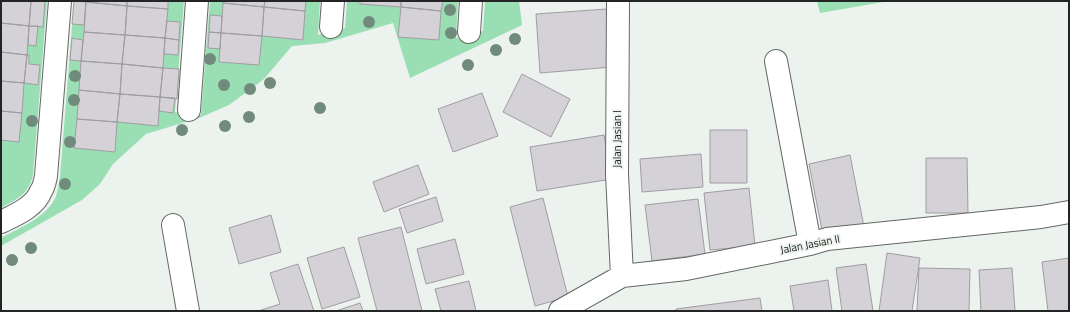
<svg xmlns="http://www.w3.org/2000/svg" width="1070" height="312" font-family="'Titillium Web',sans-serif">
<rect width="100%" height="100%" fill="#ecf2ed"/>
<path fill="#9adfb4" d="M1,1H47L33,175C29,194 17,199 1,208Z
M74,1H184L175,112L201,115L210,1H320L318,35L345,28L347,1H458L456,38L483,31L485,1H519L522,25L410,78L393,23L325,43L292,46L264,79L229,105L199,118L146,134L113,164L100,184L82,200L1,246V238C20,227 47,218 56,196C58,190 59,183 60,177Z
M817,1H889L820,13Z"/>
<path fill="#d5d2d7" stroke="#a09da2" d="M1,1H31L29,26L1,23Z
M31,1H45L43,27L29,26Z
M74,1L86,2L84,25L72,24Z
M87,1H127V6L86,2Z
M127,1H168V9L127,6Z
M223,1H265L264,7L223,3Z
M265,1H306L305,11L264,7Z
M360,1H401V7L360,4Z
M401,1H443L441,11L401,7Z
M86,2L127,6L125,35L84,32Z
M223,3L264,7L262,36L221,33Z
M127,6L168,9L165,38L125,35Z
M264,7L305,11L303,40L262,36Z
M401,7L441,11L439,40L398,37Z
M607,9L612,67L540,73L536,14Z
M210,15L222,16L221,33L209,32Z
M167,21L180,22L179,40L165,38Z
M1,23L29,26L27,55L1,52Z
M29,26H38L36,46L28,45Z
M84,32L125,35L122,64L81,61Z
M209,32L221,33L220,49L208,48Z
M221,33L262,36L259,65L219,62Z
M125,35L165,38L163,68L122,64Z
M72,38L83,40L81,61L70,60Z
M165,38L179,40L178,55L164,54Z
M1,52L27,55L24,83L1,81Z
M27,55H29V64L40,65L38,85L24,83Z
M81,61L122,64L120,94L79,90Z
M122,64L163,68L160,97L120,94Z
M163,68L179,69L177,99L160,97Z
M522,74L570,99L551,137L503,112Z
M1,81L24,83L22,113L1,111Z
M79,90L120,94L117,122L77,119Z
M482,93L498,136L453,152L438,109Z
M120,94L160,97L158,126L117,122Z
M160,97L175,98L173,113L159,111Z
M1,111L22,113L19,142L1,140Z
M77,119L117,122L115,152L74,148Z
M710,130H747V183H710Z
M604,135L612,179L537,191L530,147Z
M701,154L703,187L642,192L640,159Z
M850,155L864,227L823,235L809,164Z
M926,158H967L968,213H926Z
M418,165L429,194L384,212L373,182Z
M749,188L755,246L710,250L704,193Z
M436,197L443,221L407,233L399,209Z
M543,198L568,297L535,306L510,207Z
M698,199L705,254L652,261L645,205Z
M271,215L281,252L239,264L229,228Z
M401,227L422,311H377L358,238Z
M455,239L464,274L426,284L417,249Z
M344,247L360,297L322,309L307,258Z
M887,253L920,258L912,311H879Z
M1069,258V311H1048L1042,262Z
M298,264L314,311H258L280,304L270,273Z
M866,264L873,311H842L836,268Z
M919,268L970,269L969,311H917Z
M1012,268L1015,311H981L979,270Z
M828,280L832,311H794L790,286Z
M469,281L476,311H441L435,289Z
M760,298L762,311H676V309Z
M360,303L363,311H336Z"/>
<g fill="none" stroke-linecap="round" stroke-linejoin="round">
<g stroke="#636864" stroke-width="24">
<path id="minor" d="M618,1L617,174L622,276
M331,27L333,1
M469,32L471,1
M776,61L810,244
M189,110L197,1
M1,222C15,215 35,207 41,191C44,187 45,181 46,176L60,1
M173,225L188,311
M560,311L622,276L686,269L810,244L827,239L1041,217L1069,212"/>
</g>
<use href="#minor" stroke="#fff" stroke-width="22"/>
</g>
<g fill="#708b7c">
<circle cx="450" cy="10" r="6"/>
<circle cx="369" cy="22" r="6"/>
<circle cx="451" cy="33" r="6"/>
<circle cx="515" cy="39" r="6"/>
<circle cx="496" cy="50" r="6"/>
<circle cx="210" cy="59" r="6"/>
<circle cx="468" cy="65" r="6"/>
<circle cx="75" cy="76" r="6"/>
<circle cx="270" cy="83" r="6"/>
<circle cx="224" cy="85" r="6"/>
<circle cx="250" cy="89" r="6"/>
<circle cx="74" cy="100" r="6"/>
<circle cx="320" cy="108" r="6"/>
<circle cx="249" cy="117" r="6"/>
<circle cx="32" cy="121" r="6"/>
<circle cx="225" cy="126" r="6"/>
<circle cx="182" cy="130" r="6"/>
<circle cx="70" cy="142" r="6"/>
<circle cx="65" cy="184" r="6"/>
<circle cx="31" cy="248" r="6"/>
<circle cx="12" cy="260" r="6"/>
</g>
<g text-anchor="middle" stroke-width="3.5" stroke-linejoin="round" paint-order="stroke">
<g font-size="11" fill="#232524" stroke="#ecf2ed">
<text transform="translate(617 139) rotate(-90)" y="4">Jalan Jasian I</text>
<text transform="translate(810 244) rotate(-11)" y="4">Jalan Jasian II</text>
</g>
</g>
<rect width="1070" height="312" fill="none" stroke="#232524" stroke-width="4"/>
</svg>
